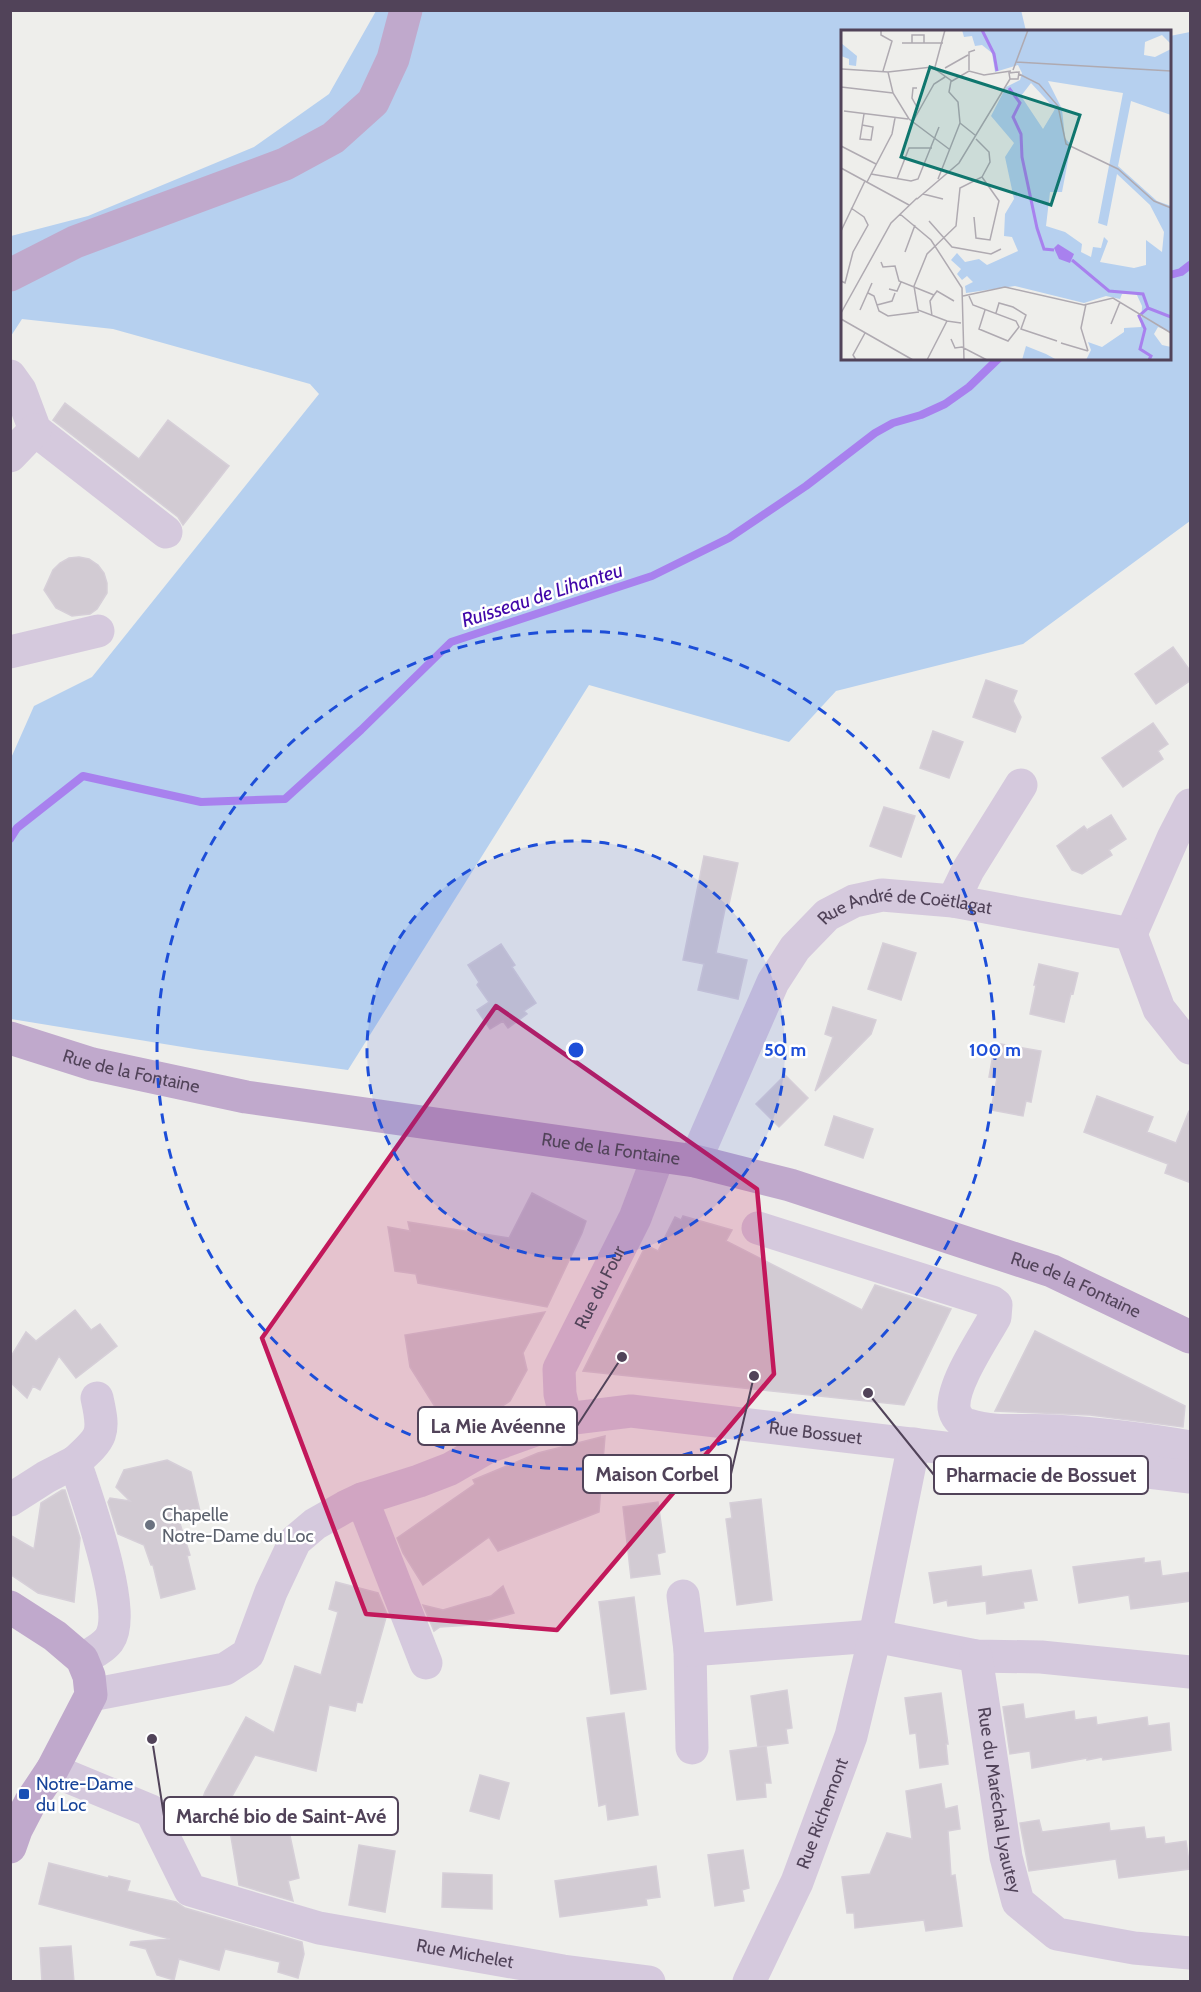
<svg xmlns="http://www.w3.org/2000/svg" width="1201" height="1992" font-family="Cabin,sans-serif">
<rect width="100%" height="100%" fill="#eeeeeb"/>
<path fill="#b6d0ef" d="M1021,10L1026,31L842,32V358H1170V36L1190,32V521L1023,644L836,691L789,742L589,685L348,1070L201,1050L11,1019V758L34,706L92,677L319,394L310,384L113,329L22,319L11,336V236L88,216L254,147L329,94L376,11Z"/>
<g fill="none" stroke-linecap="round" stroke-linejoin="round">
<path stroke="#a881ee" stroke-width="8" d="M1170,275L1181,272L1190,265
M10,839L17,828L83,776L201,802L285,799L361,730L451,642L652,576L729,538L806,486L875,433L893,423L921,415L945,404L969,387L999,358"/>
</g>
<path fill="#d2cbd3" stroke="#d6cfd8" stroke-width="1.5" d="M65,403L139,459L168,420L229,466L183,525L178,517L53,420Z
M79,557L89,559L98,565L104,573L107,583V593L97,609L90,614L72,616L56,608L44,590L53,570L60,563L69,558Z
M1173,647L1191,672V680L1156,704L1135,674Z
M986,680L1017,691L1013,701L1021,717L1015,732L973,717Z
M1153,723L1168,744L1158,751L1163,759L1123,787L1102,758Z
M933,731L963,742L949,778L920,768Z
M884,807L915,816L901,857L870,846Z
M1111,815L1126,839L1109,850L1112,855L1082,874L1072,870L1057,846L1084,826L1087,830Z
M704,856L738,863L729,904H726L716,953L747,960L738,999L698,990L704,964L683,960Z
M883,943L916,953L901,1000L868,989Z
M501,944L515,965L512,967L536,1003L524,1011L527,1014L508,1028L503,1021L490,1029L477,1010L489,1002L477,985L479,982L468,965Z
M1039,964L1078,973L1073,994L1071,993L1064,1022L1030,1014L1036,985H1034Z
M833,1007L876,1020L871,1034L815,1091L833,1037L825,1034Z
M995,1043L1041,1051L1031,1102L1026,1101L1023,1116L991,1110L997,1078L989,1077Z
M785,1075L808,1098L779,1127L756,1104Z
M1097,1096L1153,1117L1147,1132L1176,1143L1189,1111H1191V1183L1165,1173L1168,1164L1084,1132Z
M834,1116L873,1129L863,1158L825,1145Z
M532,1193L586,1221L582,1233L547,1307L418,1283L416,1274L395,1271L388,1227L410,1231L408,1222L509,1238Z
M683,1216L732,1230L726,1241L862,1310L875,1285L951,1309L904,1405L583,1371L646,1245L658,1251L675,1217L681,1220Z
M75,1310L91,1330L100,1324L117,1346L76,1378L59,1356L40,1390L33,1386L27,1398L10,1382V1358L26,1332L36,1341Z
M545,1312L523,1353L527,1370L510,1401L454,1437L410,1367L405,1335Z
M1035,1331L1185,1406L1183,1427L1090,1415L995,1411Z
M605,1436L599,1512L498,1551L489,1537L423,1585L403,1553L397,1538L475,1484L473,1480L538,1453Z
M167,1460L191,1472L201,1516L176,1511L190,1555L187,1556L195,1589L161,1598L153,1565H151L144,1545L118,1534L108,1502L110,1498L130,1501L116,1487L124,1470Z
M62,1490H65L80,1538L74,1602L38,1593L10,1574V1535L34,1549L41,1503Z
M761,1499L772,1600L737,1605L726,1519L732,1518L730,1503Z
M658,1502L665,1552L657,1554L660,1574L631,1578L623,1507Z
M1144,1558V1563L1160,1561L1162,1576L1191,1572V1601L1131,1609L1129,1595L1079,1603L1073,1567Z
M981,1566L982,1577L1031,1570L1037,1600L1023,1602L1024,1608L987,1614L986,1601L948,1606L947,1600L934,1603L929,1573Z
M336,1582L378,1593L387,1614L362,1703L357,1702L355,1711L329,1705L316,1771L255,1755L221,1816L199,1809L205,1792L246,1717L274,1733L295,1666L321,1675L338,1612L329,1609Z
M503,1586L514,1613L471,1625L440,1627L434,1631L423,1605L443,1610L491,1596Z
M634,1597L646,1689L611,1694L599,1602Z
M787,1690L792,1728L786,1729L788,1743L758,1747L751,1696Z
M941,1693L948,1744H946L948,1764L920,1768L916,1733L910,1734L905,1698Z
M1023,1704L1025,1719L1074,1711L1075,1720L1096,1717L1097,1725L1147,1717L1148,1726L1169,1723L1171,1750L1103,1760L1102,1757L1087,1760V1758L1032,1768L1030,1751L1010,1754L1003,1707Z
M624,1713L638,1815L608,1820L606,1804L599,1806L587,1718Z
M766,1746L771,1783H765L766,1797L737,1800L730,1751Z
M480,1775L509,1783L499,1819L470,1811Z
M941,1784L945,1809L957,1806L960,1829L948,1831L951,1876L955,1875L962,1926L926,1931L924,1920L855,1928L854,1913H847L842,1877L870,1874L887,1833L912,1839L906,1791Z
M286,1817L299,1878L288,1881L293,1901L239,1885L228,1819Z
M1039,1820L1042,1832L1109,1823L1110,1831L1144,1827L1146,1839L1164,1837L1165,1844L1186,1841L1190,1869L1119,1878L1116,1859L1029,1871L1020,1823Z
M359,1845L395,1851L385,1912L349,1905Z
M743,1850L749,1888L742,1890L744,1901L715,1906L708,1855Z
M49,1863L108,1878L109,1876L130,1881L127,1891L176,1902L185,1908L302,1942L304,1954L298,1978L278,1972L280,1962L225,1949L219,1970L179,1959L174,1980L157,1975L146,1949L130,1945L131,1942L170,1939L39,1904Z
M656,1866L660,1897L646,1899L647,1905L560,1917L555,1881Z
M443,1873L492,1875V1909L442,1907Z
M71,1946L74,1982H42L40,1948Z"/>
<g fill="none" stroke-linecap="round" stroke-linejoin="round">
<g stroke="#d5c9dd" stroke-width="33">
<path d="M10,376L20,390L35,430L166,532"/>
<path d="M10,456L35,430"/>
<path d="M10,652L98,631"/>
<path d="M953,901L968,870L1021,785"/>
<path d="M1131,934L1173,838L1190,805"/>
<path id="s1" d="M695,1161L773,982L795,948L827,915L854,901L882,895L953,901L1131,934L1159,1009L1190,1048"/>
<path d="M758,1228L992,1302L996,1305L995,1317C983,1339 952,1384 954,1408C955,1416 961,1423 968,1425C995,1434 1026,1429 1054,1431C1100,1434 1146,1439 1190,1447"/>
<path id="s2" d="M566,1419L560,1394L559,1369L635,1218L658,1157"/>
<path d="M362,1499L426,1663"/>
<path d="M10,1500L46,1477L75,1462"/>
<path d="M683,1596L690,1650L692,1748"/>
<path d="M690,1650L875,1636L976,1656L1041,1657L1190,1672"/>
<path id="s3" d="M976,1656L1006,1857L1018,1902L1057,1934L1134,1948L1190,1953"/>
<path d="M82,1659C91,1654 102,1649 109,1640C129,1612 86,1496 75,1462C103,1437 105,1434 97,1398"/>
<path id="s4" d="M91,1695L225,1669L248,1654L271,1592L295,1541L315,1524L345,1507L362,1499L419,1481L450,1469L488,1447L566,1419L631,1411L1190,1477"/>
<path id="s5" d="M52,1770L151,1811L190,1890L319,1928L563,1971L649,1982"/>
<path id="s6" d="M749,1982L797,1882L851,1736L875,1636L914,1444"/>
</g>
<g stroke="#c0a9cc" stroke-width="33">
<path d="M10,275L75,242L285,164L333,138L373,102L393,59L406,10"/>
<path id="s7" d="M10,1038L92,1064L246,1097L695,1161L790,1185L1052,1271L1190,1337"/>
<path d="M10,1607L55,1636L82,1659L89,1676L91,1695L52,1770L30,1803L16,1830L10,1847"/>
</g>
</g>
<path fill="#c2185b" fill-opacity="0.2" stroke="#c2185b" stroke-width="4.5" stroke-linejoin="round" d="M496,1006L757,1189L774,1374L557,1630L366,1614L262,1338Z"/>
<circle cx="576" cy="1050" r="209" fill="#1d4ed8" fill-opacity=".12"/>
<g fill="none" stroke="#1d4ed8" stroke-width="3" stroke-dasharray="10 8">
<circle cx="576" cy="1050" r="209"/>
<circle cx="576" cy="1050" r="419"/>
</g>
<circle fill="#6b7280" stroke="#fff" stroke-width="2" cx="150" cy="1525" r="6"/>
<rect fill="#1a4fb4" stroke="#fff" stroke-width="2" x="18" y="1788" width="12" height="12" rx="3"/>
<g text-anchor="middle" stroke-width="5" stroke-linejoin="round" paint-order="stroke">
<g font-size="18" fill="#514359" stroke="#fff">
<text dy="6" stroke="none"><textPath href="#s1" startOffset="362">Rue André de Coëtlagat</textPath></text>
<text dy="6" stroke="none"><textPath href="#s7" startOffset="126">Rue de la Fontaine</textPath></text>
<text dy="6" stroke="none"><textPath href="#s7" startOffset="612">Rue de la Fontaine</textPath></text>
<text dy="6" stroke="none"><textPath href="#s7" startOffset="1098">Rue de la Fontaine</textPath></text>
<text dy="6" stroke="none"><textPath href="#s2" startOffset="142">Rue du Four</textPath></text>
<text dy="6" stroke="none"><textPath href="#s4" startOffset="837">Rue Bossuet</textPath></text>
<text dy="6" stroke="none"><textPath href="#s3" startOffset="146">Rue du Maréchal Lyautey</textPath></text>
<text dy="6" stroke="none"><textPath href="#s6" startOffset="184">Rue Richemont</textPath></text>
<text dy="6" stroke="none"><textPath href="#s5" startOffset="478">Rue Michelet</textPath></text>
</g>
<g font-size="18" fill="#5b616d" stroke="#fff" text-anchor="start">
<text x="162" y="1521">Chapelle<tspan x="162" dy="21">Notre-Dame du Loc</tspan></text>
</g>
<g font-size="18" fill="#164399" stroke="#fff" text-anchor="start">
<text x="36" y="1790">Notre-Dame<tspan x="36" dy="21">du Loc</tspan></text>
</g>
<g font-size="20" font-style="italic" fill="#4107a9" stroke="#fff">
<text transform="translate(542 595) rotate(-18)" y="7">Ruisseau de Lihanteu</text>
</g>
</g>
<g transform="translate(841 30)">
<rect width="330" height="330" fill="#eeeeeb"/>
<path d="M121,0H330V14L321,5L304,12L303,25L314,27L330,19V85L290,71L277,136L316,171L330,176V302L317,297L313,304L321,315L330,317V330H245L250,320L247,312L261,317L283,302V298L300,297L301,276L295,263L281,264L279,269L265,266L243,273L174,256L125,263L124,256L132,252L126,246L121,250L116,244L120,239L110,230L116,223L124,232L138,229L146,235L177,221L171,207L163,206L164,184L173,169L164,127L173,113L150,86L165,57L179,50L181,43L177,35L154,42L151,23L141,15L134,16L131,6L123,7ZM207,51L282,63L257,193L266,196L276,144L309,175L323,202L321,222L305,210V235L293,238L259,232L267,211L263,207L260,218L252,217L250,227L240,222L241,214L224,202L205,196L209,162H221L230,115L224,108L221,79ZM190,53L214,79L202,99L180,66ZM0,13L16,26L15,36L8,35V29L0,26ZM185,316L205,324L216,330H181Z" fill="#b6d0ef" fill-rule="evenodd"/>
<path d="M217,214L233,224L229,233L218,229L213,218Z" fill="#a881ee"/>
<path fill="none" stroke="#a881ee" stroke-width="3" d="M141,0L153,24L156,41M168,58L179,73L172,87L180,104L181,127L196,198L203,219L213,220M231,230L268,261L302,264L307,278M308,330L310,326L299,319L304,299L298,286L307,278L330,287"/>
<path fill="none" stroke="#afaab1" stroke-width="1.5" d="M40,0V5L51,11L42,41M61,13H102M71,13V5H83V13M175,32L330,41M94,37L104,0M104,38L127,25M1,39L47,42L91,37L111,51L128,41L143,45L170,41M128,40V22L134,20M172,40L187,0M47,42L52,63L68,89L108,119M178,44L198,54L217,76L225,114L277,139L313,171L330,178M0,57L52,63M76,58H72L71,68L77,79M0,80V105M3,81L67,89M71,93L93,54L104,47M119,93L134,105M21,95L32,97L30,110L19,109L23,84M0,116L35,134M0,138L68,175M30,144L70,151L77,149L98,97M56,149L68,118H91M97,149L119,93L117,72L108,62L110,51M26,152L51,104L54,88M82,164L102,169M76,169L118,133L169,49L168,43L178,42L177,49H169M59,184L90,210L121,258L123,330M133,187L135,208L149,210L158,171L141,147M88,191L111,217L150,224L160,219M0,201L24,151M64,222L74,195M40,232L42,237L54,236L58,251L93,265L96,261L113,271M0,251L4,253L12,222L27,195L23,187L10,178M48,259L56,261L60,252M27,263L33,266L38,281L47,286L78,282M122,266L164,257L243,275L272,268L330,303M128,266L132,275L175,291L178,297L167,311L138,299L144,280M245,274L240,298L247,321M36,275L51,271L54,263M19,280L31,253M0,283L50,193L76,168M155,283L158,273L172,277L185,285L180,299L216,311M91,286L89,271L93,265M0,289L72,330M106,291L77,280L73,256L86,224L115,196L119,158L141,147L149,132L148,122L135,109M270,294L279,272M110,309L114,318L121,317L146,330M220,313L247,321M15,330L12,325L24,303M86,330L106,291L120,293"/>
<path fill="#0f766e" fill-opacity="0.15" stroke="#0f766e" stroke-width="3" d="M89,37L239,85L210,175L60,127Z"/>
<rect width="330" height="330" fill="none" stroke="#514359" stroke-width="3"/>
</g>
<circle cx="576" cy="1050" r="9" fill="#1d4ed8" stroke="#fff" stroke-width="3"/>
<g font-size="18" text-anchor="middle" font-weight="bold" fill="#1d4ed8" stroke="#fff" stroke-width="5" stroke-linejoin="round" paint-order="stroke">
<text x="785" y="1056">50 m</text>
<text x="995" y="1056">100 m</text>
</g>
<path fill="none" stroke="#514359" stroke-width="2" d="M622 1357L577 1426M754 1376L731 1474M868 1393L934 1475M152 1739L164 1816"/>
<g fill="#514359" stroke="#fff" stroke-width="2">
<circle cx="622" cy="1357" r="6"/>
<circle cx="754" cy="1376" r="6"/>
<circle cx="868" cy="1393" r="6"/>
<circle cx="152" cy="1739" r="6"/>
</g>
<g fill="#fff" stroke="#514359" stroke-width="2">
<rect x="418" y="1407" width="159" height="38" rx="6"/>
<rect x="583" y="1455" width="148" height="38" rx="6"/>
<rect x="934" y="1456" width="214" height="38" rx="6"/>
<rect x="164" y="1797" width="234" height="38" rx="6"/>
</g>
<g font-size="20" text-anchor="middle" font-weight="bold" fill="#514359">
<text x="498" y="1433">La Mie Avéenne</text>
<text x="657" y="1481">Maison Corbel</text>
<text x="1041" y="1482">Pharmacie de Bossuet</text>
<text x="281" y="1823">Marché bio de Saint-Avé</text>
</g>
<rect width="1201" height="1992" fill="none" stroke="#514359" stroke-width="24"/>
</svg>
